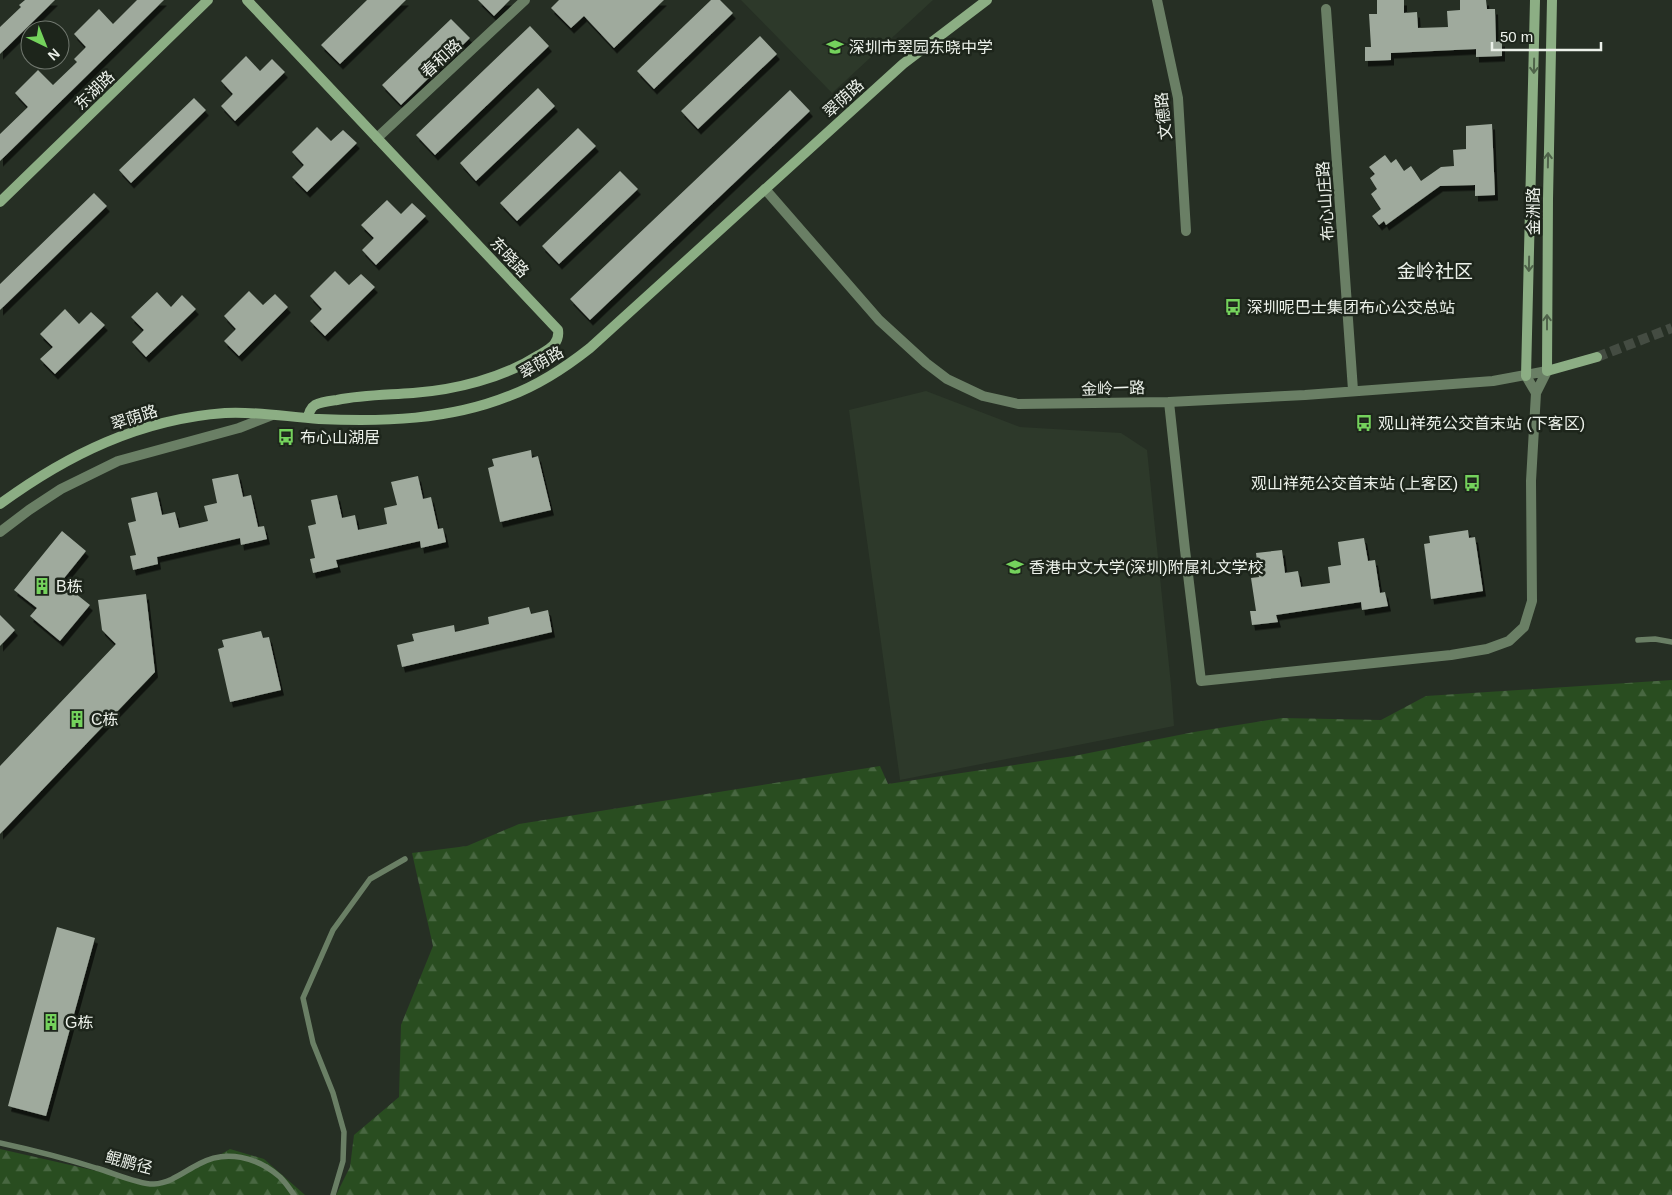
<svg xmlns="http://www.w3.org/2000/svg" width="1672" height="1195" font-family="Arial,'Noto Sans SC',sans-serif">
<defs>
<pattern id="forest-firs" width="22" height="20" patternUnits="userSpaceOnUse" patternTransform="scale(1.25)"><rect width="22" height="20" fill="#294d20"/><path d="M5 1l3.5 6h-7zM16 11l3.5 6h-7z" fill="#486741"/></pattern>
<filter id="shadow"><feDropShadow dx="3" dy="5.5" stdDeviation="0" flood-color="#0009"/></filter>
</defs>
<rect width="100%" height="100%" fill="#262f24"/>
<path fill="#2d392a" d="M741,0H933L832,93Z
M926,391L1020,427L1121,433L1147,450L1171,685L1174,726L900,780L849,410Z"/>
<path fill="url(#forest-firs)" d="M1672,680V1195H336L350,1167L354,1135L399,1097L401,1025L433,946L412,853L467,846L519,824L880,766L888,784L1074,756L1194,732L1282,718L1381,720L1426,696Z
M0,1149L110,1174L143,1183H160L201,1166L230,1149L264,1159L305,1195H0Z"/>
<path fill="#9faa9d" filter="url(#shadow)" d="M25,0H55L0,54V27L21,7L19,5Z
M137,0H164L0,161V134L28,107L15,93L38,70L53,85L77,62L74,59L86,47L74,34L99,9L113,24Z
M367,0H406L340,64L321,45Z
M478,0H510L494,16Z
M559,0H664L614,48L584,16L571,28L551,8Z
M711,0H720L733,13L654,89L637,71Z
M1377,0H1404V13L1417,12L1418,28L1448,27L1447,11L1460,10V0H1486L1487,9H1495L1496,42L1502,41V56L1476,57V49L1391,53V60L1365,61V47H1371L1369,14H1377Z
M451,19L470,38L401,105L382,85Z
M530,26L549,46L435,155L416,135Z
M760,36L777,54L698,129L681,111Z
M246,56L260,71L272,59L285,72L235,121L221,106L233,94L221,81Z
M538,88L555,106L476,181L460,163Z
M790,90L810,111L590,320L570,299Z
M194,98L206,110L131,183L119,170Z
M1492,124L1495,195L1475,196V185L1440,186L1386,225L1384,221L1379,225L1372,216L1381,209L1371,194L1377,189L1370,178L1375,174L1369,167L1385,155L1391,163L1396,159L1404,171L1411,166L1421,181L1441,167L1454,166L1453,150L1466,149V126Z
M317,127L331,141L343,130L357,143L307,192L292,177L304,165L292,152Z
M578,128L596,146L517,221L500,203Z
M620,171L638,189L559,264L542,246Z
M94,193L107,206L0,310V284Z
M387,200L401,214L412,203L426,216L376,265L362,250L374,238L361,225Z
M335,271L349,285L361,274L375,287L325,336L310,321L322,309L310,296Z
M249,291L263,305L275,294L288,307L239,356L224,341L236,329L224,316Z
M157,292L171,307L182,295L196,309L146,357L132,342L144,330L131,317Z
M65,309L79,324L91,312L105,325L55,374L40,359L53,347L40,334Z
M531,450L532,458L538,456L551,510L500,522L488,468L494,466L492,459Z
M238,474L243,497L251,495L258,527L264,526L267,539L241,545L240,538L157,557L158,564L133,570L130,556L136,555L128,523L136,521L131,498L157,492L162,515L175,512L179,528L208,521L204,506L217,503L212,479Z
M418,476L423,499L431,497L438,529L443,528L446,542L421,548L420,541L336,560L338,567L313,573L310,559L315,558L308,526L316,524L311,500L337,495L342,518L355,515L358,530L387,524L384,508L397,505L391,482Z
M1468,530L1469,538L1475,537L1483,591L1431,599L1424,544L1430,543L1429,536Z
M62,531L86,551L61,582L90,605L60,641L30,616L37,608L14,590Z
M1364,538L1368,561L1375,560L1380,593L1385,592L1388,606L1362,610L1361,602L1276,615L1278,622L1252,625L1250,611H1256L1251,578L1259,577L1256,553L1282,550L1285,573L1298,571L1301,587L1330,583L1328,567L1341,565L1338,542Z
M146,594L155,672L0,834V766L116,644L102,630L98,600Z
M529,607L531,614L548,610L552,632L402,667L397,645L414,641L412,634L454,625L455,632L489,624L488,617Z
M0,615L15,630L0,646Z
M261,631L263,638L269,637L281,690L230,702L218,649L224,647L222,640Z
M57,927L95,938L46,1116L8,1106Z"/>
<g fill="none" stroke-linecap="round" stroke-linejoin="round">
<path stroke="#444c42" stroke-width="10" stroke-dasharray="10 5" stroke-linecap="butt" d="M1597,357L1672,328"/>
<path stroke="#6a7f65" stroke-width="5.5" d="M1638,640L1655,639L1672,642
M0,1143C32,1150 64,1158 96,1168C111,1172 140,1185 154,1184C171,1183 185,1171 199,1164C226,1149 257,1157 280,1177C285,1182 290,1189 294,1195
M333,1195L343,1161L344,1132L333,1093L313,1043L303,998L333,930L370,879L405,859"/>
<path stroke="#6a7f65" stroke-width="10" d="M1157,0L1178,98L1186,231
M1326,9L1353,390
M377,138L525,0
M765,189L879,320L926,363L947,379L983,396L1018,404L1169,402L1305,395L1493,381L1547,371
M1536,393L1547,371
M1169,402L1185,550L1201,681L1451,655L1487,649L1509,641L1524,627L1532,601L1531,481L1536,393L1526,376
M0,532L29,510L61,489L118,461L239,428L272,415"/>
<path stroke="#8cae84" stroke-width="10" d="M247,0L558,330C560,344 549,349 539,355C503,378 455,390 413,393C387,395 362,395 337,400C330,401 321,402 315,405C310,408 309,413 308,418
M1552,0L1548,199L1547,371L1597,357
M0,202L208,0
M1526,376L1535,0
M0,504C67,455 140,419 225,413C256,411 288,417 319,419C383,422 449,420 509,396C539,385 566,367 590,348L903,64L987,0"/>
</g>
<defs><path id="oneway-shaft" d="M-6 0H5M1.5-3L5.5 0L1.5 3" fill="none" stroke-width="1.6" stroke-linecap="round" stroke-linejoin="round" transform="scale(1.25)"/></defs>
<g stroke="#4f634a">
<use href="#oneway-shaft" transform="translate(1534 66) rotate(91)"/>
<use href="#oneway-shaft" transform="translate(1548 160) rotate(-89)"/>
<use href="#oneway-shaft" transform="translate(1529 264) rotate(91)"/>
<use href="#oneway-shaft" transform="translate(1547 322) rotate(-90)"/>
</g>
<defs>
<g id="school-bare" transform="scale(1.35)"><path d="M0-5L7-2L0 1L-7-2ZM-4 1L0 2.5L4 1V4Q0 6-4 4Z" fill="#74d25c" stroke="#1d251b" stroke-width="2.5" paint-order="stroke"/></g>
<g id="bus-bare" transform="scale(1.35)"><path d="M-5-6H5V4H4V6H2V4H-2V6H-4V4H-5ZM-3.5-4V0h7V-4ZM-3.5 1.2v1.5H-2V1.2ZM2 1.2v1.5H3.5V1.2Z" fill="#74d25c" stroke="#1d251b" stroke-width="2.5" paint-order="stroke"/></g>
<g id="building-bare" transform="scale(1.35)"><path d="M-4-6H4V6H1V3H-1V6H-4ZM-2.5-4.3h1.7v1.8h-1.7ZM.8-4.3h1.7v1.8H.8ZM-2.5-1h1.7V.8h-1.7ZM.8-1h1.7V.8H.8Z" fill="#74d25c" stroke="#1d251b" stroke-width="2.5" paint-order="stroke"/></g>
</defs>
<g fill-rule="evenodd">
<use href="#school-bare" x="835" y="47"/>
<use href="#bus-bare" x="1233" y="307"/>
<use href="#bus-bare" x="1364" y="423"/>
<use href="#bus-bare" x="286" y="437"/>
<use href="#bus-bare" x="1472" y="483"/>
<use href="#school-bare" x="1015" y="567"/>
<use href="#building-bare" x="42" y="586"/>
<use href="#building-bare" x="77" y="719"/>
<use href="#building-bare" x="51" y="1022"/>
</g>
<g text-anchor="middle" stroke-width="5" stroke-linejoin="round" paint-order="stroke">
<g font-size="16" fill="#ecf1ea" stroke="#1d251b" text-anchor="start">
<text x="849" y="53">深圳市翠园东晓中学</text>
<text x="1247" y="313">深圳呢巴士集团布心公交总站</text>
<text x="1378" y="429">观山祥苑公交首末站 (下客区)</text>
<text x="300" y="443">布心山湖居</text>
<text x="1458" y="489" text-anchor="end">观山祥苑公交首末站 (上客区)</text>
<text x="1029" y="573">香港中文大学(深圳)附属礼文学校</text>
<text x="56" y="592">B栋</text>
<text x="91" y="725">C栋</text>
<text x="65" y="1028">G栋</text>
</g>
<g font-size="16" fill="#ecf1ea" stroke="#1d251b">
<text transform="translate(441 58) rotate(-43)" y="6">春和路</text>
<text transform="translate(94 90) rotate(-44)" y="6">东湖路</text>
<text transform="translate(843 98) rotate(-42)" y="6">翠荫路</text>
<text transform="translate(1163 116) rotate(-96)" y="6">文德路</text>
<text transform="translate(1325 201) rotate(-94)" y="6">布心山庄路</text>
<text transform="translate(1533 211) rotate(-90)" y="6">金洲路</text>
<text transform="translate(510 257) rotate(47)" y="6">东晓路</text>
<text transform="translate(541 362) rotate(-30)" y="6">翠荫路</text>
<text transform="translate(1113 388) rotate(-2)" y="6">金岭一路</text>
<text transform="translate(134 417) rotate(-18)" y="6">翠荫路</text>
<text transform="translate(129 1162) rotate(15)" y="6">鲲鹏径</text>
</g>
<g font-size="19" fill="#ecf1ea" stroke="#1d251b">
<text x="1435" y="278">金岭社区</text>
</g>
</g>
<g transform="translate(45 45) rotate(137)"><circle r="24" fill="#1d251b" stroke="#70776e"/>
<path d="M0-4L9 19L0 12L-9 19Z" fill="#74d25c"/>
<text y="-8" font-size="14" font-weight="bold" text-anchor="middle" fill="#ecf1ea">N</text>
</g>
<path d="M1492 42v8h109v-8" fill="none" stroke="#ecf1ea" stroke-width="2.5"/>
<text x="1500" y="42" font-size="15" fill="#ecf1ea" stroke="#1d251b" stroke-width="4" paint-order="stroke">50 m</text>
</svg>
